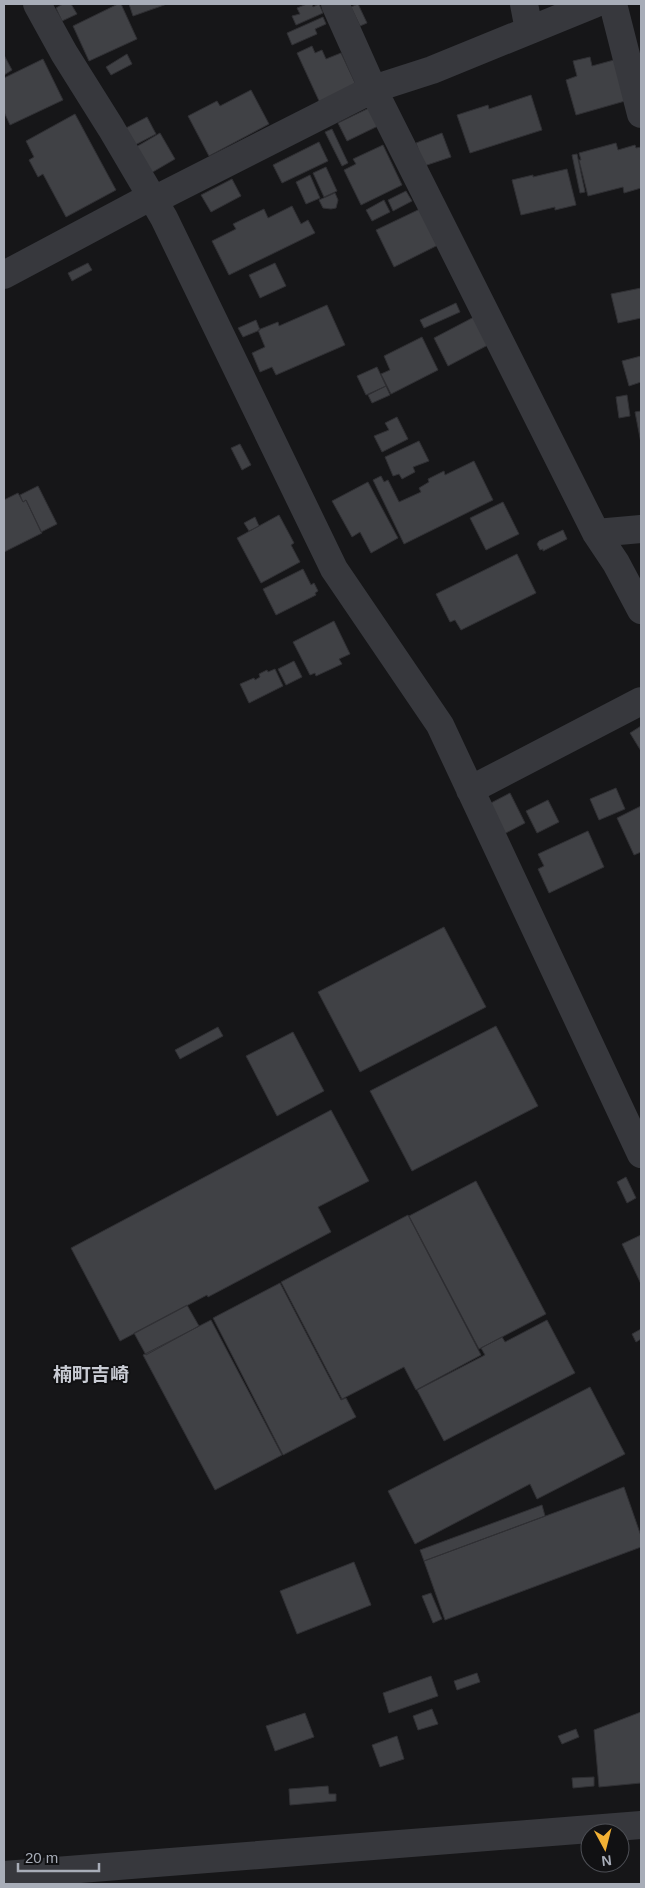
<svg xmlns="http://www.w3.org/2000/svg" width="645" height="1888" font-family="Arial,'Noto Sans JP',sans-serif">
<rect width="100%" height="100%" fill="#161618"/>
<path fill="#404145" stroke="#303034" d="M63,4H71L77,14L62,21L56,8Z
M118,4H121L137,39L89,61L73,26Z
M129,4H167L133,16Z
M307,4H312L313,7L319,4L323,13L296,25L292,16L300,14L297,8Z
M358,4L367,23L360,26L351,7Z
M323,17L326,24L315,29L317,34L292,45L287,33Z
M312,46L315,53L322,50L326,59L341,53L357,87L320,103L297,53Z
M127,54L132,64L111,75L106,67Z
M4,55L12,70L4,75Z
M590,57L592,66L614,60L625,101L576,115L566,80L577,76L573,61Z
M43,59L63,100L10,125L4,112V78Z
M251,90L269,124L209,156L188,116L217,101L220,106Z
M531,95L542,130L470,153L457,115L488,105L489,109Z
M369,108L378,126L347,141L338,123Z
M75,114L116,190L66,217L43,174L38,177L29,160L34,157L26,141Z
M147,117L156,134L135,145L126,128Z
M332,129L348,163L342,166L325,132Z
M160,133L175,159L151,173L136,147Z
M442,133L451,157L424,166L416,143Z
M319,142L328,161L282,183L273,165Z
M616,143L618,150L635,145L636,148L641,147V188L624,193L623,187L588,196L579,160H581L579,153Z
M383,145L402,185L361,205L344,170L356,164L353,159Z
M577,154L585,192L580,193L572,155Z
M326,167L337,191L324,197L313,173Z
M567,169L576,205L555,210V207L521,215L512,180L533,175V177Z
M310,175L320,198L306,204L296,182Z
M232,179L241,196L211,212L201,195Z
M406,191L412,201L393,211L388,200Z
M335,193L338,200L336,208L331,209L323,208L319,200Z
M384,200L390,212L372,221L366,210Z
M292,206L301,224L308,220L315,233L229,275L212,241L236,229L233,224L264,209L268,218Z
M420,209L438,245L394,267L376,230Z
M88,263L92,270L72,281L68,273Z
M275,263L286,286L260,298L249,275Z
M641,288V318L618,323L611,294Z
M456,303L460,312L424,328L420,320Z
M327,305L345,345L276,375L272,367L260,372L252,353L265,347L258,330L278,322L279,326Z
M474,317L488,345L448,366L434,338Z
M256,320L260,330L243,337L238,328Z
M422,337L438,370L391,394L381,374L390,370L384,356Z
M641,356V382L629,386L622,361Z
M377,367L386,386L366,395L357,376Z
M386,386L390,395L372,403L368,395Z
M627,395L630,416L619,418L616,397Z
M641,411V443L635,412Z
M397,417L408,439L382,452L374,436L389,430L385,423Z
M419,441L429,461L413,467L415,472L402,479L399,474L393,476L385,457Z
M240,444L251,465L242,470L231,448Z
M474,461L493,500L404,544L373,480L381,476L384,482L388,480L399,502L421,492L419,488L429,482L428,479L444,471L445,475Z
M368,482L398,538L371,553L360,532L352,537L332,501Z
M38,486L57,524L41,532L26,500L23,502L20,495Z
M18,493L23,502L26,500L42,533L4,552V500Z
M503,502L519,534L486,550L470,518Z
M279,515L294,543L291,545L300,562L261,583L237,538Z
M255,517L259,526L249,531L244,523Z
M563,530L567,539L543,551V549L540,550L537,544L539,541Z
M517,554L536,593L461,630L455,620L450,622L436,594Z
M303,569L311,585L314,583L318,591L315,593L316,595L276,615L263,589Z
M334,621L350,654L339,659L342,664L316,676L315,673L310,675L293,642Z
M294,661L302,677L286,685L278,669Z
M275,669L283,686L249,703L240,684L254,678L255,680L260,677L259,674L267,670L268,672Z
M641,726V751L630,733Z
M616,788L625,809L599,820L590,799Z
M510,793L525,823L504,834L489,804Z
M548,800L559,822L537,833L526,811Z
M641,806V852L634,855L617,818Z
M588,831L604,867L549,893L538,869L544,866L538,854Z
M444,927L486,1007L360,1072L318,992Z
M496,1026L538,1106L412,1171L370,1091Z
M218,1027L223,1036L180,1059L175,1050Z
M293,1032L324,1091L277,1116L246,1056Z
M331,1110L369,1181L318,1207L331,1232L208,1297L207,1295L120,1341L71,1248Z
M626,1177L636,1198L627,1203L617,1182Z
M476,1181L546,1314L479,1349L409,1216Z
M408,1215L481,1355L416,1390L404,1367L342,1399L281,1282Z
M641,1235V1284L622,1244Z
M280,1283L341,1400L346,1398L356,1417L283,1455L213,1318Z
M187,1305L199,1326L146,1355L134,1333Z
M211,1320L282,1455L215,1490L143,1355Z
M547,1320L575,1373L444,1441L417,1390L485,1355L481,1348L502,1337L505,1342Z
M641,1329V1339L636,1342L632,1334Z
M590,1387L625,1454L537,1499L530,1484L415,1544L388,1491Z
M624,1487L641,1536V1547L445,1620L424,1561Z
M542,1505L545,1516L424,1561L420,1550Z
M354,1562L371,1605L297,1634L280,1591Z
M431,1593L442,1619L433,1623L422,1596Z
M477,1673L480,1682L457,1690L454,1681Z
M431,1676L438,1696L389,1713L383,1693Z
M432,1709L438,1724L418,1730L413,1716Z
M641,1712V1783L599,1787L594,1730Z
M305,1713L314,1737L275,1751L266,1726Z
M576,1729L579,1737L562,1744L558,1736Z
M397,1736L404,1759L380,1767L372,1745Z
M594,1777V1786L573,1788L572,1778Z
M328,1786L329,1794H336V1801L290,1805L289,1789Z"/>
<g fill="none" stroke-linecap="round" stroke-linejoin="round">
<path stroke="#37383d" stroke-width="28" d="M37,4L64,53L111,128L164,218L334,569L440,725L641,1154
M335,4L373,89L596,533L616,563L641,610
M524,4L529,30
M613,4L641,114
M154,200L373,89L432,70L594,4
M4,275L152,196
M596,533L641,529
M470,790L641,701
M4,1875L641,1825"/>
</g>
<g text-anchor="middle" stroke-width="4" stroke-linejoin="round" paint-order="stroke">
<g font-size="19" font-weight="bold" fill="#c9ccd4" stroke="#111113">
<text x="91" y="1381">楠町吉崎</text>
</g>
</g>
<rect width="645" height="1888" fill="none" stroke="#a8adb8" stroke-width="10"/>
<g transform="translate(605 1848) rotate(173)"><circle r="24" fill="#111113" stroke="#4d4f55"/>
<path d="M0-4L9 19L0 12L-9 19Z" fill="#f2b134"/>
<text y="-8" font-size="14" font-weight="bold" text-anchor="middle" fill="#a8adb8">N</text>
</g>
<path d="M18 1863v8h81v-8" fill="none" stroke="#a8adb8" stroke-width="2.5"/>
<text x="25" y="1863" font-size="15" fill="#a8adb8" stroke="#111113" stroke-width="4" paint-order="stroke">20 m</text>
</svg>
